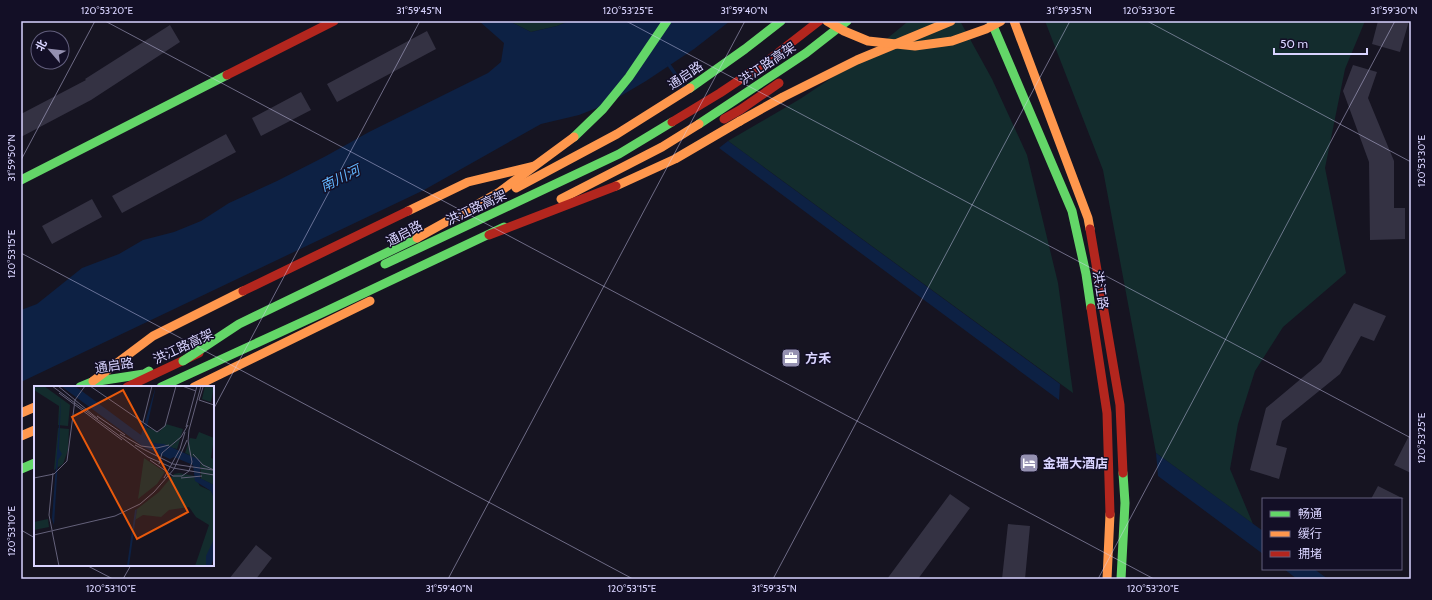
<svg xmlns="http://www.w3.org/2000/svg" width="1432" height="600" font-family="Cabin,'Noto Sans SC',sans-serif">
<rect width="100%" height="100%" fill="#161421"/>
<path fill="#132c2d" d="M509,21H569L557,26L531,32Z
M910,21H960L992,79L1027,155L1058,283L1073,393L728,141L800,99L872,51L906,23Z
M1045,21H1365L1345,69L1325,168L1346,273L1283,327L1255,371L1238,424L1230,469L1253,524L1156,453L1103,170Z"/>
<path fill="#0d2144" d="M479,21H509L531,32L557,26L569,21H730L694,49L646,81L607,104L579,115L541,124L424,190L21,382V310L37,304L82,268L119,254L143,240L174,232L201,221L229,203L277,181L326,156L369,132L488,73L501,62L504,43Z
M728,141L1060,384L1059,400L719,148Z
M1156,453L1263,531V554L1158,476Z
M1284,569H1314L1328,579H1297Z"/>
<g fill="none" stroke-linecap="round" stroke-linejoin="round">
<path stroke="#0d2144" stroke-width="3.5" d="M667,62L684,87"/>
</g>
<path fill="#343243" d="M1378,21H1409L1400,52L1372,44Z
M170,25L180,42L91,100L21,137V114L86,80L85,79Z
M427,31L436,49L337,102L327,84Z
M1353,65L1377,72L1368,98L1394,161V208H1405V239L1370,240L1369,162L1343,91Z
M301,92L311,110L261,136L252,118Z
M226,134L236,152L122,213L112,196Z
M92,199L102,217L52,244L42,226Z
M1354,303L1386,316L1374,341L1361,336L1340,374L1282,421L1276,445L1287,448L1279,479L1250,470L1266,408L1321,362Z
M1411,432V473L1394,465Z
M1378,486L1404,499H1371Z
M950,494L970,508L918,579H887Z
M1008,524L1030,526L1025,579H1002Z
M256,545L272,558L256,579H229Z"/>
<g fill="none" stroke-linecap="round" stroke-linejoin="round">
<path stroke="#63d668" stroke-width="9" d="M991,21L1072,211L1086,274L1091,308
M690,88L745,49L781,21
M699,124L806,53L847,21
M574,137L603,109L629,77L667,21
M21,180L227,75
M385,264L619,154L672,122
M80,387L92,382L144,374L149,371
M161,387L320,314L504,227
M21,469L35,463
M1121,579L1125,503L1123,473"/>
<path stroke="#ff974d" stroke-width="9" d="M1014,21L1088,218L1090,229
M740,121L783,97L857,60L951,21
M516,188L617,134L690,88
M561,199L662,147L699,124
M408,211L468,182L534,166
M93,381L153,336L243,291
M194,387L370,301
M21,413L35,407
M21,436L35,430
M1107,579L1110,514"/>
<path stroke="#b3261e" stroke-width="9" d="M227,75L334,21
M724,119L740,110L779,83
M672,122L720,93L765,63L819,21
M1090,229L1120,405L1123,473
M243,291L408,211
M1091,308L1107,413L1110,514
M127,387L199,353"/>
<path stroke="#63d668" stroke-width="9" d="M183,361L239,324L417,238"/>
<path stroke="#ff974d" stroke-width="9" d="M827,21L844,31L868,41L915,46L952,41L986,29L1001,21
M616,186L675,159L740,121
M417,238L498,193L574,137"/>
<path stroke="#b3261e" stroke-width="9" d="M489,235L616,186"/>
</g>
<path fill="none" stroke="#d9d4ff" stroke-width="1" stroke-opacity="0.45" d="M105,21L1154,579M626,21L1411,438M1147,21L1411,162M21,160L95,21M21,253L633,579M213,410L420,21M21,530L35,538M86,565L113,579M123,579L131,565M448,579L745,21M773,579L1070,21M1098,579L1395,21"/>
<defs>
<g id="office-square" transform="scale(1)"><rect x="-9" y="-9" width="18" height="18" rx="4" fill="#9591b1" stroke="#130f26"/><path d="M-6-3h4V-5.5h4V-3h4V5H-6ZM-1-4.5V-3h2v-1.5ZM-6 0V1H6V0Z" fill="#fff"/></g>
<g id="hotel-square" transform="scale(1)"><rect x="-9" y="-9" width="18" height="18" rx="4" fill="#9591b1" stroke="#130f26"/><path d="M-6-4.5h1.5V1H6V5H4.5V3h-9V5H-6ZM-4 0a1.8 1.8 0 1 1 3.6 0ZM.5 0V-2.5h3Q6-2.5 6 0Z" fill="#fff"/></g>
</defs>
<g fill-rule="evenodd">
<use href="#office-square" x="791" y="358"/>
<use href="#hotel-square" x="1029" y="463"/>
</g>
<g text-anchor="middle" stroke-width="3" stroke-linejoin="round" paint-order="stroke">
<g font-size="13" fill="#d9d4ff" stroke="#130f26">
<text transform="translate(767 63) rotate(-34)" y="5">洪江路高架</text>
<text transform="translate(685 75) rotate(-34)" y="5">通启路</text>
<text transform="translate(476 207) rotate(-25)" y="5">洪江路高架</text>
<text transform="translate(404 233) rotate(-28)" y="5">通启路</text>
<text transform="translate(1101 290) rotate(81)" y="5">洪江路</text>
<text transform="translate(183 346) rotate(-25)" y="5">洪江路高架</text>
<text transform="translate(114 365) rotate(-9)" y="5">通启路</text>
</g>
<g font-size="13" font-weight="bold" fill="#d9d4ff" stroke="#130f26" text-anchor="start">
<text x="805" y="363">方禾</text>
<text x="1043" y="468">金瑞大酒店</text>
</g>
<g font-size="14" font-style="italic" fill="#62b6ff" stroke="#130f26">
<text transform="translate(340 178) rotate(-26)" y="5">南川河</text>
</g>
</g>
<g transform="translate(34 386)">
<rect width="180" height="180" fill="#161421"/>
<path d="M0,0H10L36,19L34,40L24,39L25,20L0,4ZM171,0H180L177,16L168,13ZM132,38L149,43L143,63L119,57L111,50L112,41L125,46ZM24,42L35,43L34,64L29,78L20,84ZM165,46L180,52L177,72L180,73V99L167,93L166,74L151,67L156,52L162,53ZM110,72L131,86L123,98L104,113ZM145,87L160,90L166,100L177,105L180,112V153L172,180H161L175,139L162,131L155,121L135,124L127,131L109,129L101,134L103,123L125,106L140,88ZM14,133L15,141L0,144V136Z" fill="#132c2d"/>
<path d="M27,0H41L107,49L122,0L111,50L119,57L130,58L166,74V92L180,99V112L177,105L161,95L159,79L140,71L136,73L111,62ZM27,12L25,63L28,68L24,74L20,139L18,133ZM103,123L95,180H93L101,124ZM180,153V171L177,180H172V170Z" fill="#0d2144"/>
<path fill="none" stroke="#64617a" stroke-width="1" d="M18,0L114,71L139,82L180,89M24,0L64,33M56,0L123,46L131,40L142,0M148,0L162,5M25,7L88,54M165,14L180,19M165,14L169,1M63,30L91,49M109,36L118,0M152,41L163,0M86,48L107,60L123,62L135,59M101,59L139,78L179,84M159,68L169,79L180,84M116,74L139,90H148L155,85L158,76L154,55L155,44L167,0M125,78L128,67L147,51L154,39M0,92L20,88L33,75L41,14L51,0M130,92L146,63L151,46M147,92L168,90M18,144L15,129L19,87M18,145L25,180M0,149L81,130L106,118L120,106L140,83L153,54"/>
<path fill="#e8590c" fill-opacity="0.15" stroke="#e8590c" stroke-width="2" d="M89,4L154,126L103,153L38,31Z"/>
<rect width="180" height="180" fill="none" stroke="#d9d4ff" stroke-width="2"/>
</g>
<rect width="1432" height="600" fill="none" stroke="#130f26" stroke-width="44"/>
<rect x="1262" y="498" width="140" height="72" fill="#130f26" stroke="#625e7d"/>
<rect x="1270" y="511" width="20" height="6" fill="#63d668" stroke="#625e7d"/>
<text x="1298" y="518" font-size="12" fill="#d9d4ff">畅通</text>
<rect x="1270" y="531" width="20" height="6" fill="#ff974d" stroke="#625e7d"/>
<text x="1298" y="538" font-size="12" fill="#d9d4ff">缓行</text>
<rect x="1270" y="551" width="20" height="6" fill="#b3261e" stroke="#625e7d"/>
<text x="1298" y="558" font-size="12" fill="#d9d4ff">拥堵</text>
<g transform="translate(50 50) rotate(298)"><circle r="19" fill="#130f26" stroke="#625e7d"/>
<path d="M0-3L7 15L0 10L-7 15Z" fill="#9591b1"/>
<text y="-6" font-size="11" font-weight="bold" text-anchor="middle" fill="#d9d4ff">北</text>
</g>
<path d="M1274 48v6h93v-6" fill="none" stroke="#d9d4ff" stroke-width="2"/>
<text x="1280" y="48" font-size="12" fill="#d9d4ff" stroke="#130f26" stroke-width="3" paint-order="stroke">50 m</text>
<rect x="22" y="22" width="1388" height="556" fill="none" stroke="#d9d4ff" stroke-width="1.5"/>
<g font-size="10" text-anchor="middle" fill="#d9d4ff">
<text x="107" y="14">120°53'20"E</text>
<text x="419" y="14">31°59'45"N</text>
<text x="628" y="14">120°53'25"E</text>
<text x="744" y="14">31°59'40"N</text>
<text x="1069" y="14">31°59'35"N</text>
<text x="1149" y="14">120°53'30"E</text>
<text x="1394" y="14">31°59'30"N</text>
<text transform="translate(11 158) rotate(-90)" y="4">31°59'50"N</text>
<text transform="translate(1421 161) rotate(-90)" y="4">120°53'30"E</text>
<text transform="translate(11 254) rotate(-90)" y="4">120°53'15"E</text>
<text transform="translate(1421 438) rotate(-90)" y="4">120°53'25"E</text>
<text transform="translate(11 531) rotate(-90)" y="4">120°53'10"E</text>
<text x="111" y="592">120°53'10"E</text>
<text x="449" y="592">31°59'40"N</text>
<text x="632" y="592">120°53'15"E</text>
<text x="774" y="592">31°59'35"N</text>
<text x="1153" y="592">120°53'20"E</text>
</g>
</svg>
